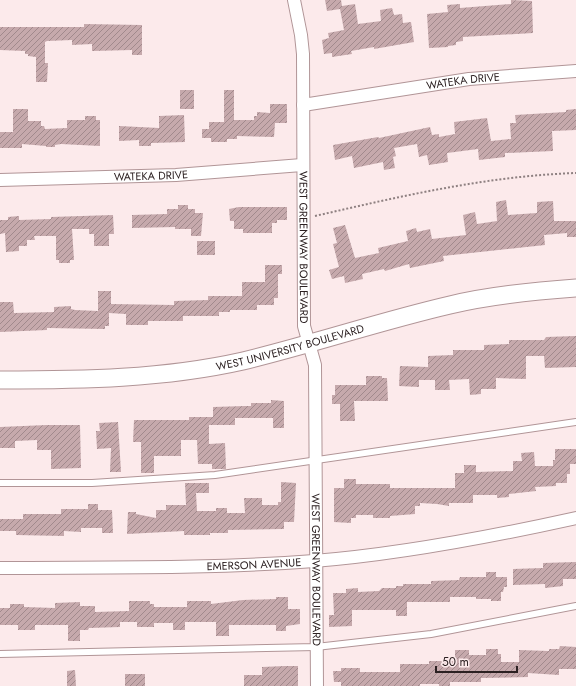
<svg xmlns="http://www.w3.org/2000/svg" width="576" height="686" font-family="Jost,sans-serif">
<defs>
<pattern id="building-hatch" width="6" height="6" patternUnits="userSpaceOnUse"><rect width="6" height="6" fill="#c6a9ac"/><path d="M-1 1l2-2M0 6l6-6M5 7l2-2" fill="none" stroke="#a1898c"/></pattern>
</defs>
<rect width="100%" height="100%" fill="#fceaeb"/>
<path fill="url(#building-hatch)" d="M325,0H341L342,6L355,4L358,24L381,21L380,10L392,8L394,15L402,14L403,23L411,22L414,42L374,49V47L351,51L352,54L332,57V53L324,54L322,40L329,38L328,33L344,30L340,9L327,11Z
M511,0L532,1L533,33L463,37V41L456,42V45L448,46V47L429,48L427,14L448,12L447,5L460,4V8L511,4Z
M84,24L142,25V55H132V50L92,51V44L72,45V40L47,41L45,42V63H48L47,82H36V57L28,56V54H25V51L0,50V27H84Z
M180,90H194V109H180Z
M224,90H234V120H254V116H257V112L270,113V104H287V123H275L274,137L237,136V139H227V142H211V138H202V129H209V122H224Z
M13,109H28V121H41V126H44L45,129L67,128V120H85V116H96V120H100V146L61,144L55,145V147H46V146L22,144V148H0V132H13Z
M576,109V130L552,131L553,151L505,153V157L479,160L478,149L447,153L448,162L429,165L427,155L419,157L417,144L394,148L396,156L393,157L395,168L384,170L383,162L354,168L352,156L335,160L333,145L378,137L379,138L430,127L432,135L439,134V137L455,134L454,122L487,118L491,141L511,139L510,123H516L515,115L566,112V110Z
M184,115L185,142L151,143V146H139V140L119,141V126L159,128V116Z
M506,200L508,215L537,213V202L553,201L554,221H576V237H567V233L544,235L545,245L443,256L444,261L410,268L409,264L385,271L384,269L362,274L363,279L345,283L344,276L332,279L329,270L339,267L333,244L337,243L333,228L345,225L355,258L379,253L378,248L408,241L406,231L416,228L417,232L430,229L432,239L466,235L463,215L475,212L477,224L497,221L496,202Z
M178,205H188V209H195V213H203L201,236H191V229H175V227L132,228V215L167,214V209H178Z
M239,207H287V220H277V223H272V233H243V229H234V221H230L229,209Z
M113,215L114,234H109V246H94V234H89V229H72L74,260H70V263H59V260H56V236H34L35,240H27V246H19V251L6,252L5,233L0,234V220H8V217L19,216V220L51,219V217Z
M197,241H215V255H197Z
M265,265H282V274H278V298H274V305H257V310H230V312H219V316H183V321H148V325H126V314L109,313V326H105V329L47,328V330L0,332V302H13L14,313L54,312V307L71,306V309L75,310L98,311V291H111V304L174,305V301L208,300V296H242V282H265Z
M576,336V367L545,368L544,356H526V379L496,378V389H481V394L470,395L469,379L449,380L450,390H435V380H419V387L399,386L400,366L428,367V356L453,355V350H484V345L509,344V340H544L546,337Z
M366,376H382V378H387L388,401H354L355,421H340V404H332V395H335V385H366Z
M271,400L284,401V428H273V418H235V425H209V444L225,443L226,469H212V464H198L197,440H181V456H154V473H141V442H133L134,420H189V417H213V407L245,406H251V403H271Z
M118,422L121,472H110L111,448L97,449L96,431H100L99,423Z
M47,425H80L81,468L51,469V450H37V440L15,441V448H0V427Z
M555,449H576V464H570V474H567V483H556V486L535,487L536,491L509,494V497L497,498V495H473V503H449V506L437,504L420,503V506H415V514L390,516V518H373V515H356V518H351V523L334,522V488H344V479H356V484H390V488H455V473H464V465H476V472L513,471V461H522L521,453L534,452L535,466H553V460H555Z
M281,482L296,483L294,522H284V529L228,530V533H210V535H184V531L127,534L128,512H136V514L156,518V510H166V505H186L185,483H209V493H196L197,511H216V508H227V513H245L244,498H262V505H278V502H281Z
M88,504H98V510H112L113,533H102V528H81V532L64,531V536L16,535V531H0V519H23V514H61V509H88Z
M576,562V579H563V586L545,588V584L513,585V569L543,568V563Z
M486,572H496V577H507V587H504L503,592H501V601H491V599H476V597H450V602H407V616H396V610H352V626L329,627V615H334L333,593H346V589L358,588V592L379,591L382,588H396V586H403V584H431V581L459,580L460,577H486Z
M276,597H288V609H300V624L286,626V631H276V625H229V636H216V622H185V630H173V623H154V627H137V622H120V627L89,628L88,630H80V641H68V625H35V630H18V625H0V608H10V604H24V607L55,608V603L80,602V606H95V612L129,611V601H150V604H154V607H187V601H211V604L243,600L276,599Z
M560,646L576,647V669H559V675L528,673V677L481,678V682H450V686H439V684H420V686H341V682H334L333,671H341V668H360V672H400V664H429V661H455V650H469V655H486V649H498V654H501V662H519V650L549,651V649H559Z
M285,666H298V686H244V675H262V667Z
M75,670L76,686H67V671Z
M125,674H145V686H125Z"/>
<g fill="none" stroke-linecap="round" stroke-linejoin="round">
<g stroke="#b19597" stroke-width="8">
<path id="lane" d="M0,483H92L215,475L576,422
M0,654L316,647L431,634L576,606"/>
</g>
<g stroke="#b19597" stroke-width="14">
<g id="street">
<path id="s1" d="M294,0L301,35L303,54L304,326L315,365L317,686"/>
<path id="s2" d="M303,105L469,79L576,71"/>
<path id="s3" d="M0,180L176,175L302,165"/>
<path id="s4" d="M0,568C105,567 210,569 314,561C402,554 490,537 576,518"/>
</g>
</g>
<g stroke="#b19597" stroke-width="19">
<g id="secondary">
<path id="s5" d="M0,380C82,380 163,379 243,361C313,344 381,321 450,305C491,295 534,291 576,288"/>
</g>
</g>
<path stroke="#8e8081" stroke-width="2" stroke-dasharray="2 2" stroke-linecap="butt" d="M315,216C402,196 487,176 576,173"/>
<use href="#lane" stroke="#fff" stroke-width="6"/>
<use href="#street" stroke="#fff" stroke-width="12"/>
<use href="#secondary" stroke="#fff" stroke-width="17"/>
</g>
<g text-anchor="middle" stroke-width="3" stroke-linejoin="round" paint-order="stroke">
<g font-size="11" fill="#2c2122" stroke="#fceaeb">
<text dy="4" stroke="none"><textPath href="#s2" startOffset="162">WATEKA DRIVE</textPath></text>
<text dy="4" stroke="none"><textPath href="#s3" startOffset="151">WATEKA DRIVE</textPath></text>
<text dy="4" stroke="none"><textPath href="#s1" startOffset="248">WEST GREENWAY BOULEVARD</textPath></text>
<text dy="4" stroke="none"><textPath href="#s5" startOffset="293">WEST UNIVERSITY BOULEVARD</textPath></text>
<text dy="4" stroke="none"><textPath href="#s4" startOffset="254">EMERSON AVENUE</textPath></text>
<text dy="4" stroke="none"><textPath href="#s1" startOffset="572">WEST GREENWAY BOULEVARD</textPath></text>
</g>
</g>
<path d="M436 666v6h81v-6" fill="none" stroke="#2c2122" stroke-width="2"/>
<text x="442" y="666" font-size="12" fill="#2c2122" stroke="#fceaeb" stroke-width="3" paint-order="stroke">50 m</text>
</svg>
